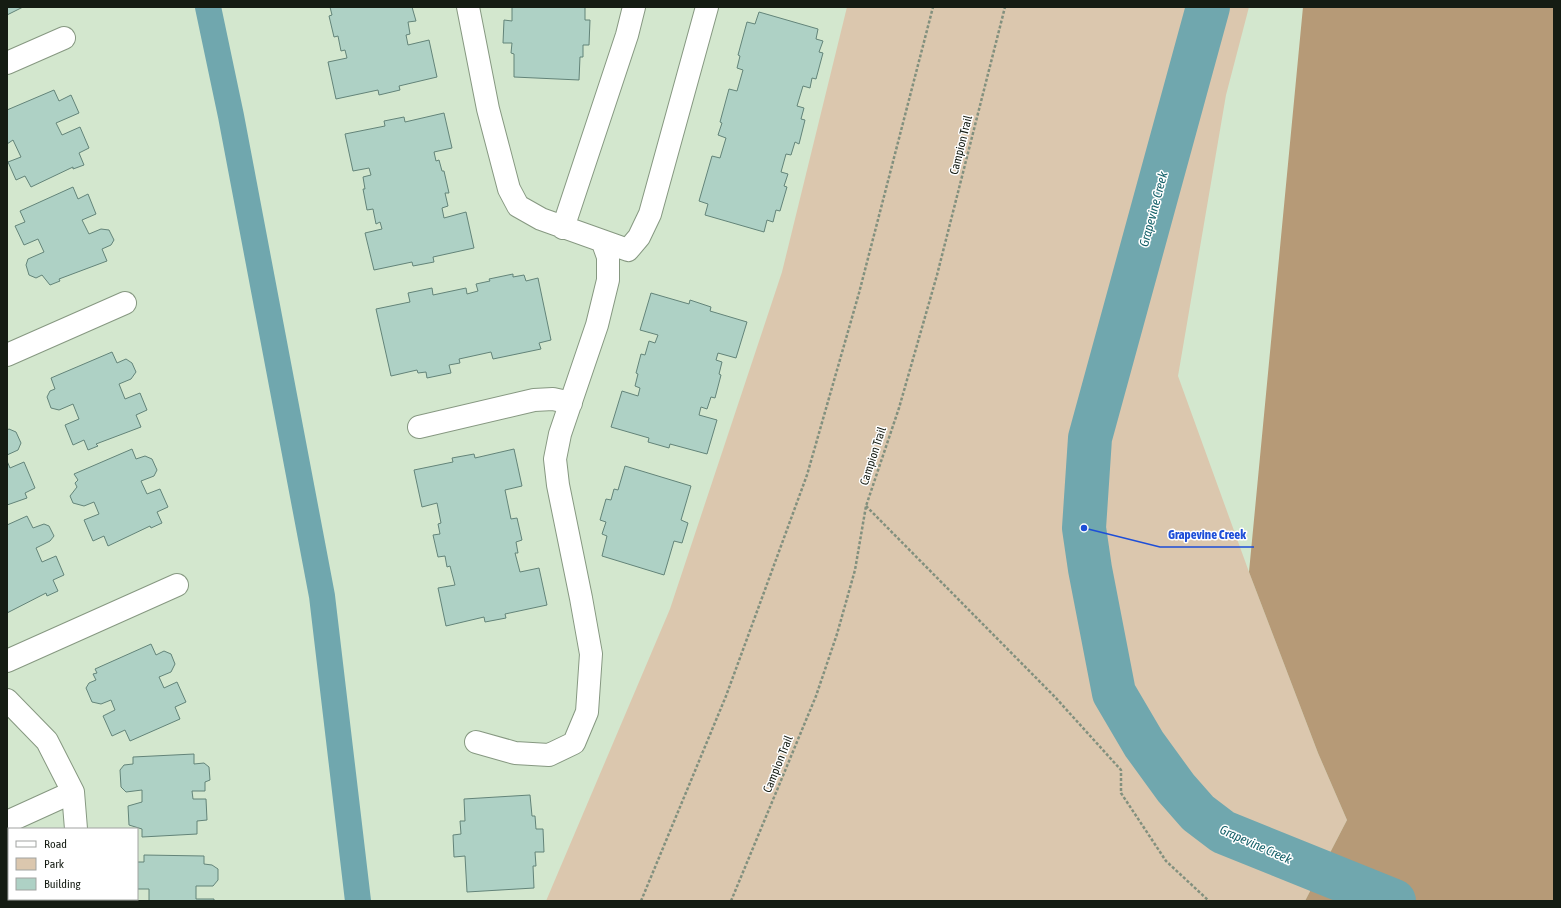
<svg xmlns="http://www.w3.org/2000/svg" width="1561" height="908" font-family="'Asap Condensed',sans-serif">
<rect width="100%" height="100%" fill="#d3e7ce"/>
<path fill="#dbc7ae" d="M847,7H1249L1226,95L1178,376L1249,572L1318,753L1347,820L1305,901H546L670,609L782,272Z"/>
<path fill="#b69a77" d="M1303,7H1554V901H1305L1347,820L1318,753L1249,572Z"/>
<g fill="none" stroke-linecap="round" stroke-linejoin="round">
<path stroke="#70a7ae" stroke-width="26" d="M208,7L231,116L322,596L358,901"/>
<path stroke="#70a7ae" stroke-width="44" d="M1208,7L1090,438L1084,528L1090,569L1114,693L1144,744L1176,788L1198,813L1223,832L1394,901"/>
</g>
<path fill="#aed1c5" stroke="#638479" d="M7,7H23L7,15Z
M330,7H412L416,21L408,22L410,34L406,35L408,45L429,40L437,77L399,86L400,90L379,95L378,90L336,99L328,62L347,58L345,50L341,51L338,36L334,37L329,16L332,15Z
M512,7H585V20H590L589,45H583V57H580L579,80L514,77V54L511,53L512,43H503L504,20L512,21Z
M759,12L818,29L816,39L823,41L819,52L823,53L816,79L812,78L810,88L803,86L797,106L804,108L801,119L805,120L799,144L795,142L791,155L786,154L781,172L788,174L784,186L787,187L780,211L776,210L773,222L767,220L764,232L705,215L708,204L699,201L712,156L720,158L726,138L718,135L722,123L720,122L729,89L737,91L743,70L737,68L740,56L738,55L747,22L755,24Z
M54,90L59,101L71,95L79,113L56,123L62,135L80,127L89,148L79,153L84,165L73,169V167L31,187L25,176L16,180L8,162L21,157L13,140L7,144V110Z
M444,113L452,148L434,152L436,161L439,160L442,171H444L449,193H445L448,206L442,208L444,218L466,212L474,248L433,257L434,262L413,266L412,262L374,270L365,233L382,229L380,222L376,224L373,209L367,210L363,189H365L363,177L371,175L369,168L353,171L345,134L385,126L384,121L404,117L405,122Z
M73,187L78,199L88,194L96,214L82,220L89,234L101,229L109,230L114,240L111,245L102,249L107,261L59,279L60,281L50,285L42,275L36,278L29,275L26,265L28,259L44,252L38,239L24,245L15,226L25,222L20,211Z
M513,274V277L524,275L526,281L538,278L551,340L539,343L541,349L493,359L491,352L459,359L460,363L449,365L451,373L427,378L426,372L418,373L417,370L391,376L376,309L410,302L408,293L432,288L433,295L466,288L467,294L478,291L476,284L490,281L489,279Z
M651,293L689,304L690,300L711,307L710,311L747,322L736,358L718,353L716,360L722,362L719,374L721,375L715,398L711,397L707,409L701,407L699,415L717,420L707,454L670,444L669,448L648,442L649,438L611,427L622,391L638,396L640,388L635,386L638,374L636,373L641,354L645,355L649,341L655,343L658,335L640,330Z
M112,352L117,363L126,359L132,363L136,372L131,379L119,384L125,399L140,393L147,410L136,415L141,427L96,444L98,446L88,450L84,440L73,445L65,425L79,419L73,404L59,410L51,408L47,397L50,391L55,389L51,378Z
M9,429L16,432L21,443L18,450L7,455V430Z
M132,449L136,459L145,456L152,459L157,470L154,476L141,481L147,494L160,489L168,507L157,512L162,523L151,528L150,526L108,546L104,536L93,541L84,520L99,514L94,502L84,506L73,503L70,496L77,487L75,483L78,480L74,474Z
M514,449L522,486L505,490L511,519L517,518L522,540L516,542L518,553H515L520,572L539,568L547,605L505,614L506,618L485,622L484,617L446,626L438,588L455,585L450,566L447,567L445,556L438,557L433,535L440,534L438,524L441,523L437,503L422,507L414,470L453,462L452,458L474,454L475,458Z
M7,461L10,468L24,462L35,488L25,493L27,498L7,505Z
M625,466L691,486L681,520L688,523L682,543L674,541L664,575L602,556L607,536L602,534L606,522L600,520L606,499L611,500L614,489L618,490Z
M27,516L33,528L44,524L49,526L54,536L50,541L36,548L42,562L56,556L64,575L53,580L58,591L47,596L46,593L7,613V525Z
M151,644L156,655L164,651L171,654L175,664L171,672L159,677L164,688L177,682L186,702L175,707L180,719L130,741L125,730L112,736L103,716L115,710L111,700L101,704L92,702L86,688L89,683L96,680L93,674L97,673L95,669Z
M194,754V764L204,763L209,767L210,780L205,782V791H192L193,799H206L207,820L197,821V834L142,837V829L129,825L128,806L142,802V790L126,792L121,787L120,770L124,765L133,764V757Z
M530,795L532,816H535L536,829H543L544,852H535L536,866H533L534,888L467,892L465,856L454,857L453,835L461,834L460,821H465L464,799Z
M144,855L204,856V864L212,865L218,869V880L213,886H196V899H214V901H149V889H137V862H144Z
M7,898L33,899V901H8Z"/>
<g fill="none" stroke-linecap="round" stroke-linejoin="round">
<g stroke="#869881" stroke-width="24">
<path id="minor" d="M468,7L488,109L509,189L518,206L541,219L628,250L639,237L650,214L707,7
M7,63L64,38
M563,228L627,35L634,7
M7,355L125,303
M419,427L534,400L553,399L571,403
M7,661L177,585
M7,700L47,741L73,792L76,829
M476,742L515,753L549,755L574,743L587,712L591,654L581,598L558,485L555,459L560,434L597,325L608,280V257L603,243
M7,822L73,792
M80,899V901"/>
</g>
<path stroke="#82907e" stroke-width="2.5" stroke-dasharray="3 2" stroke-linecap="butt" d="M866,506L1055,697L1121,770V793L1166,861L1209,901
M641,901L726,696L807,475L859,293L933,7
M731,901L816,696L837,634L855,570L866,506L899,408L937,275L1005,7"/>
<use href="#minor" stroke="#fff" stroke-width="22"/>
</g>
<g text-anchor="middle" stroke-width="3" stroke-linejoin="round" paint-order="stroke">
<g font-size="12" fill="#151c13" stroke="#fff">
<text transform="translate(961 145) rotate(-76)" y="4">Campion Trail</text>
<text transform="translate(873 456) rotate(-72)" y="4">Campion Trail</text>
<text transform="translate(778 764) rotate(-68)" y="4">Campion Trail</text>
</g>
<g font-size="13" font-style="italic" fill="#16626a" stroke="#fff">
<text transform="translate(1153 209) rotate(-75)" y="5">Grapevine Creek</text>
<text transform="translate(1256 844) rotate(24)" y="5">Grapevine Creek</text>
</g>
</g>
<path fill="none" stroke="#1d4ed8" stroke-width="1.5" d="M1084 528L1160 547H1254"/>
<circle fill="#1d4ed8" stroke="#fff" stroke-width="1.5" cx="1084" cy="528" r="4"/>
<g font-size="13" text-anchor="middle" font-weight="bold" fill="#1d4ed8" stroke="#fff" stroke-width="3" stroke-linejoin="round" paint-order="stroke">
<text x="1207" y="539">Grapevine Creek</text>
</g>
<rect width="1561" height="908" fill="none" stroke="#151c13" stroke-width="16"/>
<rect x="8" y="828" width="130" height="72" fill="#ffffff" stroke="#a1a4a1"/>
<rect x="16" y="841" width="20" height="6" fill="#ffffff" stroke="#a1a4a1"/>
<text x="44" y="848" font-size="12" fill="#151c13">Road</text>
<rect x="16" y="858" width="20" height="12" fill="#dbc7ae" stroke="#a1a4a1"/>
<text x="44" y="868" font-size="12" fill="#151c13">Park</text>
<rect x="16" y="878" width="20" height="12" fill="#aed1c5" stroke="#a1a4a1"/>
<text x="44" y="888" font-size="12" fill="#151c13">Building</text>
</svg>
